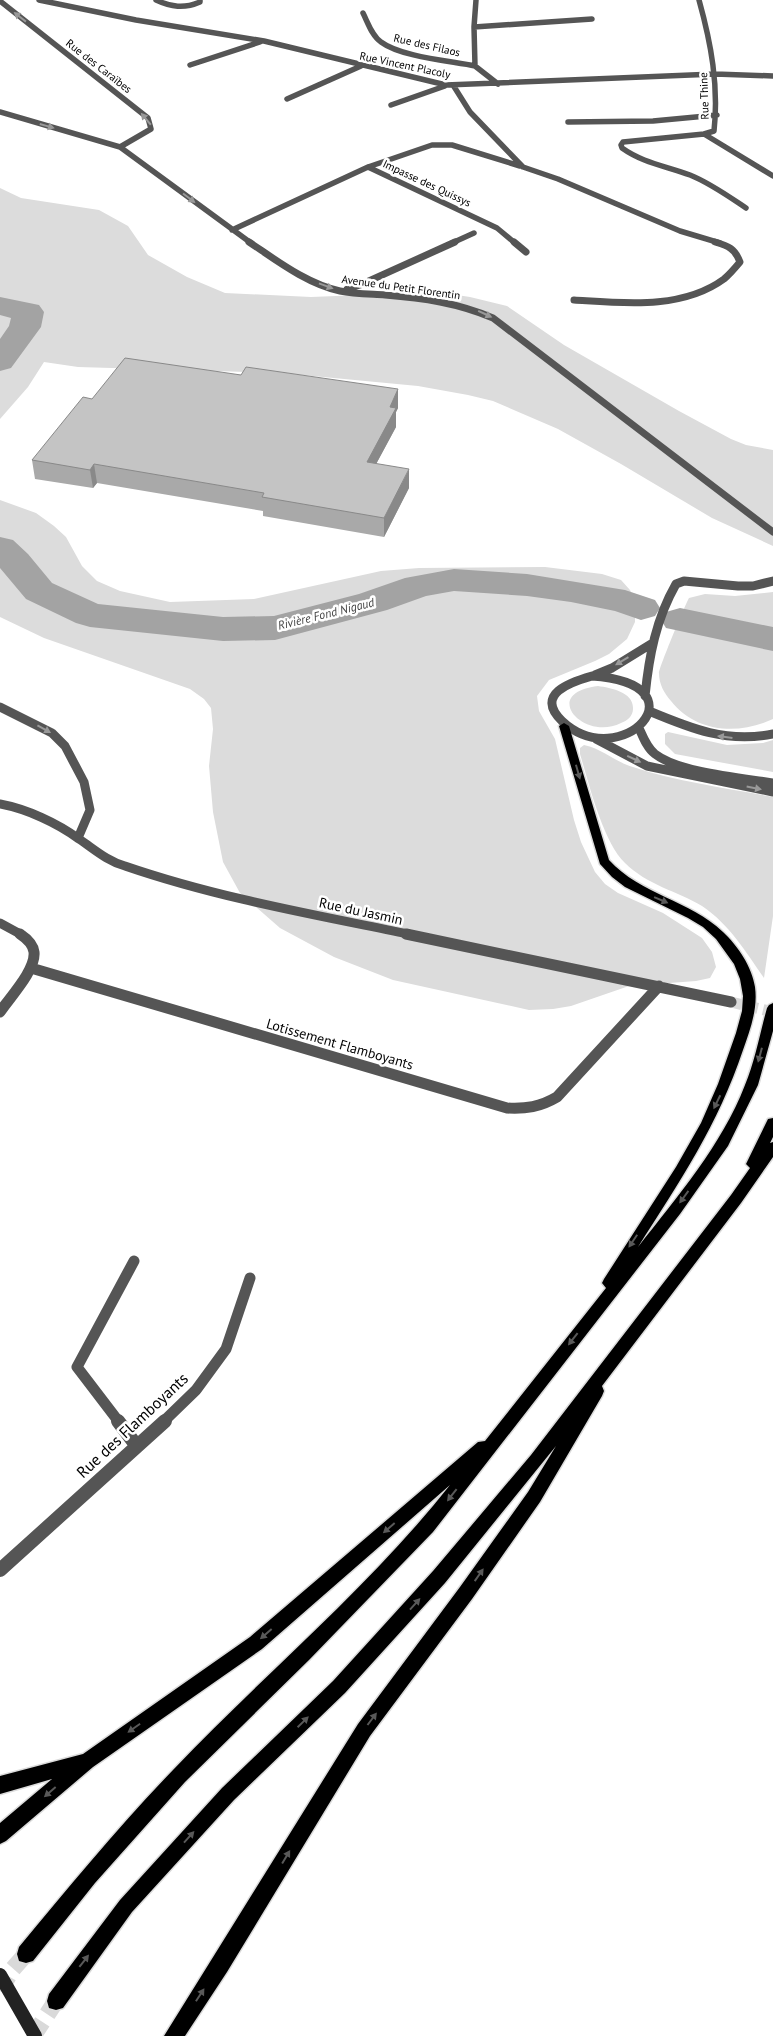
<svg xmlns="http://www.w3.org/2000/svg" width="773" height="2036" font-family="'PT Sans',sans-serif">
<rect width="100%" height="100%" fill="#fff"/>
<path fill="#dcdcdc" d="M0,188L21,198L99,210L128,226L148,255L187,277L225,293L311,297L437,292L470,297L507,306L564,345L679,411L731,439L746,445L773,450V546L712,518L621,464L558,429L493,401L468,395L418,386L281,373L78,367L44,362L28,387L0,419Z
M0,500L36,513L54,526L66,537L82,566L97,581L120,591L170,602L254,599L381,571L419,568L545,567L602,574L621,580L630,590L635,601V622L627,639L609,654L595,661L549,680L537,696L539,711L555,739L574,820L581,842L595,872L605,884L618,893L663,913L702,938L712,952L716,967L710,978L696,981L629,986L571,1006L553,1009L529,1010L393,980L334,957L280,928L240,893L223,862L213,812L209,766L213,729L211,708L204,699L190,689L44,638L0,617Z
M773,592V719C739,735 696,733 671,701C664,693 659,684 659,673C659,668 685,605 689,598L705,594L735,596Z
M598,686C611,688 634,692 633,709C633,716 627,721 621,723C584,742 539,693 598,686Z
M668,732L727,745L763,743L773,740V772L675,754L665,744V734Z
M584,745C603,749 615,762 633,767C678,782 727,788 773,797V916L764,978C746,952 729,924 702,906C677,891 647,885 625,863C603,842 589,784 580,754V748Z"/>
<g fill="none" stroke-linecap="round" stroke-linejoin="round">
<path fill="#a3a3a3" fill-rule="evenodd" d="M0,297L39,305L44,312L41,327L11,368L0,371V339L9,326L11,318L0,315Z
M0,537L13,540L28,554L52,583L98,604L223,617L274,616L359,594L405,578L454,569L527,574L625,590L655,600L660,608L655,616L641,620L615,611L571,602L527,596L454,591L426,596L387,610L275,640L223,641L90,627L76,623L26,599L0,568Z
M680,608L773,627V651L666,628L661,620L666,612Z"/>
<path stroke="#d9d9d9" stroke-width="11" stroke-dasharray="11 5.5" stroke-linecap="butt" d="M731,1002L773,1012"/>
<path stroke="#d9d9d9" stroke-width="17" stroke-dasharray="17 9" stroke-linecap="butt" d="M0,1991L11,1971L26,1954
M33,2036L56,2001"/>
<g stroke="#dbdbdb" stroke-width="3">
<path id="primary" d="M564,723L569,726L609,860C641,895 690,900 723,932C738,946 752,967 755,987C758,1009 750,1030 743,1050C718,1125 680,1181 638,1247C677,1197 722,1145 745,1085C755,1061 760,1033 767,1008L769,1005L773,1003V1031L758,1085L728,1146L680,1214L433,1532L309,1660L185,1782L95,1883L33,1961L26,1963L19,1961L17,1954L19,1947C69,1887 119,1826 173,1770C264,1674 368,1589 450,1485L262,1649L93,1767L6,1841L0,1844V1823L52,1779L0,1794V1776L83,1754L250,1637L478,1442L485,1441L606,1288L602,1283L604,1279L676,1167L701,1123L718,1084L736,1033L742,1011L743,996L740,979L734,964L716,939L703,927L688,918L625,887L612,877L600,864L559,726Z
M773,1118V1137L770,1143L773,1142V1157L741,1203L602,1386L604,1391L602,1396L540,1502L472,1599L370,1736L227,1972L185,2036H164L358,1724L460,1587L528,1492L556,1446L445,1583L345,1693L234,1800L132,1912L63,2008L56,2010L49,2008L47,2001L49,1994L120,1900L222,1788L333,1681L433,1571L531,1455L731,1195L750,1168L746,1164L768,1119Z"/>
</g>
<path stroke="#555" stroke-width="5.5" d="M39,0L136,20L264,41L446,85L715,74L773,76
M156,0C171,7 184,9 200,2V0
M476,0L474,27L475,66L498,84
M699,0C711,43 719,86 714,131L704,134L773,176
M0,1L148,118L151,129L120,147
M363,13C368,23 372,36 381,42C401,57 451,61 475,66
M474,27L592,19
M190,65L260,42
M453,85L470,112L523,167L558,179L680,231L720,243
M287,99L361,66
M391,105L445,86
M0,112L120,147L251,243
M568,122L653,121L717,115
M704,134L623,142L621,145L622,148C643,163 666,166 690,175C710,183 728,196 746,208
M368,167L497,228L515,243
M232,230L368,167L432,145H452L520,166
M452,243L474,233"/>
<path stroke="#555" stroke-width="7" d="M249,242C276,260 307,284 340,291C354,294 370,294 385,295C423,298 458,303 493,318L773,532
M514,242L526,252
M347,289L360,285L455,242
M574,300C623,303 682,310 724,279C730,274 735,268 740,262C735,249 729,246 715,242"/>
<path stroke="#555" stroke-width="9" d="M595,675L612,668L651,644
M592,676C708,684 621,776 562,721C534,694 571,682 592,676Z
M645,696C649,656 656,619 676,584L684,581L738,586H753L773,581
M0,707L52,733L65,746L84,782L90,810L78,838
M649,711C692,729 726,743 773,734
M639,728C643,737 647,748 655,754C680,773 742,778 773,783
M596,739L647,766L773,792
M0,804C27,809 57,823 79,839C94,849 107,861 125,866C218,898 316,915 413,935
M0,923L22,935"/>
<path stroke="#555" stroke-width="11" d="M406,934L731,1002
M31,968L507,1108C526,1109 540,1107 557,1097L659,986
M0,1012C10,997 36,970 34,952C33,944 26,938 20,934
M119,1422L77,1367L134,1261
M163,1422L196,1390L226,1349L250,1278"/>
<path stroke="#555" stroke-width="14" d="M118,1421L136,1445
M0,1570L165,1421"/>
<use href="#primary" fill="#000" fill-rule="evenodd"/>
<path stroke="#222" stroke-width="14" d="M0,1975L35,2036"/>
</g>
<path fill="#a9a9a9" d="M398,389V408L396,412V427L376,464L409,488L384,537L263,516V511L97,483L93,488L35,479L32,460L92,399Z"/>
<path fill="#898989" d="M398,389V408L396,412V427L367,481V462L390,407Z
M94,464L97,483L93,488L90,470Z
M409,469V488L384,537V518Z"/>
<path fill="#c4c4c4" stroke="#898989" d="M125,358L241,375L246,367L398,389L390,407L396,408L367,462L409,469L384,518L262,497L264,493L94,464L90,470L32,460L83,397L92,399Z"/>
<defs><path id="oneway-solid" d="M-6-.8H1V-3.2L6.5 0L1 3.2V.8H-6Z" transform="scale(1.25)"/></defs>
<g fill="#999">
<use href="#oneway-solid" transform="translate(20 17) rotate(-142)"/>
<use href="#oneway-solid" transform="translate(146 119) rotate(-130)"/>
<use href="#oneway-solid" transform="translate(47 126) rotate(16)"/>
<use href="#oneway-solid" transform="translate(189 198) rotate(37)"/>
<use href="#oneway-solid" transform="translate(326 286) rotate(20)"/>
<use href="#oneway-solid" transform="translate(485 314) rotate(25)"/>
<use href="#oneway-solid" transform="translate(622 661) rotate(149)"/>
<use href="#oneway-solid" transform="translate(44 729) rotate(29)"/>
<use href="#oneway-solid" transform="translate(725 737) rotate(-173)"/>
<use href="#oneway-solid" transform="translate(634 759) rotate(25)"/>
<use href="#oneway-solid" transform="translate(754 788) rotate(11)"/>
</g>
<g fill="#595959">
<use href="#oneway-solid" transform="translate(578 772) rotate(74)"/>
<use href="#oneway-solid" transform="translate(661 900) rotate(23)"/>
<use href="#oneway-solid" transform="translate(760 1055) rotate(105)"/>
<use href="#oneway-solid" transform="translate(717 1102) rotate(116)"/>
<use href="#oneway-solid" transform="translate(684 1197) rotate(126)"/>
<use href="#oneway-solid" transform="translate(633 1241) rotate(124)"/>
<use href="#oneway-solid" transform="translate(573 1339) rotate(128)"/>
<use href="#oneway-solid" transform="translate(452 1495) rotate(128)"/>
<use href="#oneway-solid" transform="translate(389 1528) rotate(139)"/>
<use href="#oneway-solid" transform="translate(479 1575) rotate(-55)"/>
<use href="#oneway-solid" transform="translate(415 1604) rotate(-48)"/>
<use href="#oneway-solid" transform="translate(266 1634) rotate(139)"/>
<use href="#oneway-solid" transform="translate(372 1719) rotate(-53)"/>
<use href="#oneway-solid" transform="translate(303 1722) rotate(-44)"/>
<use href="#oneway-solid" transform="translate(134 1728) rotate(145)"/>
<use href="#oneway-solid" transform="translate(50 1792) rotate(139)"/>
<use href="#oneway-solid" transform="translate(189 1837) rotate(-48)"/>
<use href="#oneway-solid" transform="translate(286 1857) rotate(-59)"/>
<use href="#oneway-solid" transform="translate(84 1961) rotate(-52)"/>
<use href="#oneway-solid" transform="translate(200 1995) rotate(-57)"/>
</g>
<g text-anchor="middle" stroke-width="5" stroke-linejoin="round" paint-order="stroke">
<g font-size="11" fill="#000" stroke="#fff">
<text transform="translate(427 45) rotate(13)" y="4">Rue des Filaos</text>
<text transform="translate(405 65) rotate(12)" y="4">Rue Vincent Placoly</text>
<text transform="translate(99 66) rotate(38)" y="4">Rue des Caraïbes</text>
<text transform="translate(704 96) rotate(-92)" y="4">Rue Thine</text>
<text transform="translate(427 183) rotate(25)" y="4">Impasse des Quissys</text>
<text transform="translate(401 287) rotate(8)" y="4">Avenue du Petit Florentin</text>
</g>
<g font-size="12" font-style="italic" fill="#444" stroke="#fff">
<text transform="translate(326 614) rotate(-14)" y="4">Rivière Fond Nigaud</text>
</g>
<g font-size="14" fill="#000" stroke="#fff">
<text transform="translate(361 911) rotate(12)" y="5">Rue du Jasmin</text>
<text transform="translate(340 1044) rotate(16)" y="5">Lotissement Flamboyants</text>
</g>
<g font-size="16" fill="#000" stroke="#fff">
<text transform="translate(132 1425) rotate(-43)" y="6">Rue des Flamboyants</text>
</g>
</g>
</svg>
